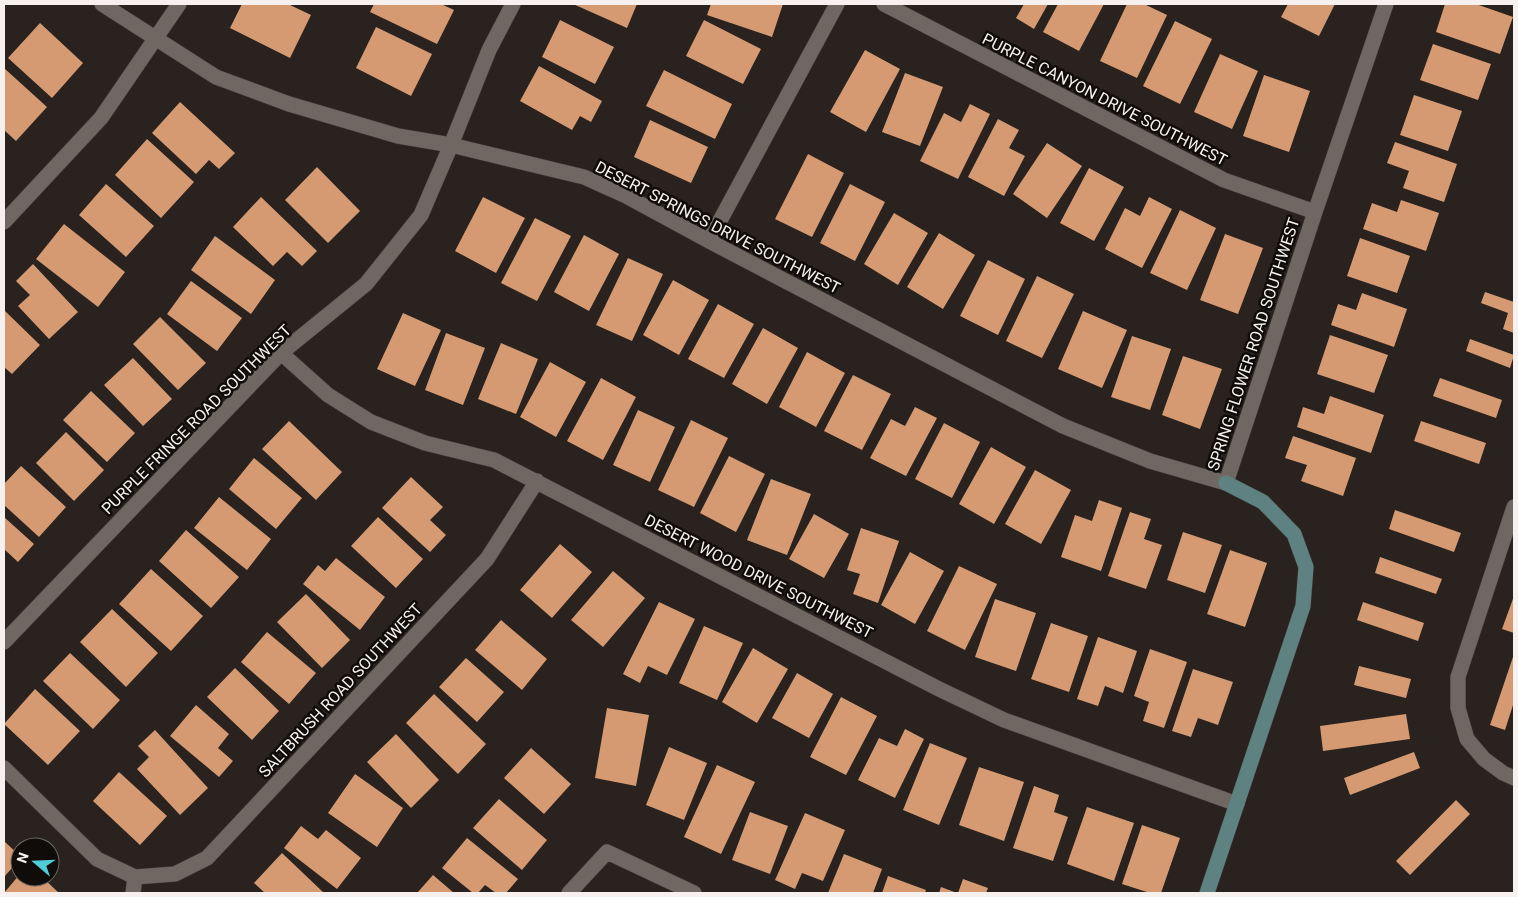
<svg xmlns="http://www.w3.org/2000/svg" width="1518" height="897" font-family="Roboto,sans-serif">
<rect width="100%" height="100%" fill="#29221e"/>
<path fill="#d69a72" d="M242,4H288L311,15L290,58L230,28Z
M374,4H441L454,10L437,44L370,12Z
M573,4H637L627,28Z
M711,4H783L772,37L707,15Z
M1024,4H1048L1034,29L1016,18Z
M1058,4H1104L1079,51L1043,32Z
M1127,4H1144L1167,15L1137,78L1100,61Z
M1288,4H1335L1319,36L1281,17Z
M1445,4H1476L1513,17L1500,54L1436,32Z
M560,20L614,47L595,84L542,57Z
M704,20L761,49L743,84L686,56Z
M1175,21L1212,39L1180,104L1143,86Z
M40,23L83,63L52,98L8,58Z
M376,27L432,54L411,96L356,68Z
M1433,44L1491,64L1478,100L1420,80Z
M865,50L900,69L866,132L830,112Z
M1220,54L1258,71L1232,129L1194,112Z
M539,66L602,101L591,122L580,116L572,130L520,101Z
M4,68L47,107L16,141L4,130Z
M664,70L732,104L715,139L646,106Z
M905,73L943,87L920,146L882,132Z
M1264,75L1310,91L1289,152L1243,136Z
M1414,95L1462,111L1448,151L1400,135Z
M180,102L235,153L219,169L209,160L196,174L152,133Z
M970,104L990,114L958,179L920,161L944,113L961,122Z
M998,119L1019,130L1009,148L1025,156L1004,196L968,177Z
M650,120L708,147L691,183L634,157Z
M147,139L194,182L161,218L115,175Z
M1395,142L1457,164L1444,202L1403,188L1409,171L1387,163Z
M1047,143L1082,166L1047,218L1013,194Z
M808,154L844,173L812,237L775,219Z
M317,167L360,211L328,243L285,200Z
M1089,168L1124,187L1094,241L1060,223Z
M106,184L154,226L126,257L79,215Z
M850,184L885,202L855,261L820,243Z
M261,197L317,251L302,266L287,252L273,266L233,227Z
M483,197L525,218L496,273L455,251Z
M1149,197L1172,209L1142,268L1105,249L1125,208L1140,216Z
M1401,200L1439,213L1426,251L1363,229L1372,203L1397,212Z
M1180,210L1216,228L1187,290L1150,273Z
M894,213L928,233L898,285L864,264Z
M535,218L571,236L537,301L501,283Z
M64,224L125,272L98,307L36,259Z
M939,233L975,255L943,309L907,287Z
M1225,234L1263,248L1238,314L1200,300Z
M584,235L619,254L589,311L554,292Z
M215,236L275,280L251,314L191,270Z
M1360,238L1410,256L1397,293L1347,276Z
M628,258L663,274L632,341L596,325Z
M988,260L1025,279L998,335L960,316Z
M33,264L78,312L49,339L18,306L30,295L16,281Z
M1037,276L1074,294L1042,358L1006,341Z
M673,280L709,300L679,355L643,335Z
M191,281L242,318L217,351L167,314Z
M1485,292L1514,302V333L1503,329L1508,313L1481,303Z
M1362,293L1407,309L1394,347L1331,325L1338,304L1356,310Z
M718,304L754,324L724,378L688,359Z
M4,310L40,345L12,374L4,367Z
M1083,311L1127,330L1102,388L1058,369Z
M403,313L441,330L415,386L377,369Z
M160,317L206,363L178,390L133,344Z
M763,328L798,348L767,404L732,384Z
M446,333L485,348L463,405L425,390Z
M1330,335L1388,355L1374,393L1317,374Z
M1132,336L1171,349L1150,410L1111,397Z
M1470,339L1514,355L1510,368L1466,351Z
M501,343L538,359L516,414L478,399Z
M807,352L845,373L816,427L779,407Z
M1183,356L1222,369L1200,429L1162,415Z
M133,358L172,399L143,426L104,385Z
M550,362L586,382L556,437L520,417Z
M853,375L891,394L862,450L824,431Z
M601,378L636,397L603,460L567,441Z
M1440,378L1502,400L1496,418L1433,396Z
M91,391L135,433L107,462L63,420Z
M1330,396L1384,415L1371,453L1297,427L1303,407L1324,414Z
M915,407L937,418L906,476L870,458L891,419L905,426Z
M638,410L675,427L650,482L613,465Z
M691,420L728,438L694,507L658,490Z
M289,421L342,472L316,500L262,449Z
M1421,421L1486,443L1479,464L1414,441Z
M944,423L980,442L952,498L915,479Z
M66,432L104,470L74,501L36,463Z
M1293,436L1356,458L1343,496L1301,481L1307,465L1285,458Z
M991,447L1026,467L994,524L959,504Z
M729,456L765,474L736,532L700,513Z
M254,458L302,498L276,529L229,489Z
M21,466L66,507L39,537L4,505V484Z
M1035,470L1071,490L1041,544L1005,524Z
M411,477L443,507L430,520L446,535L430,552L382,508Z
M771,479L811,494L787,555L747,540Z
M219,497L271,539L247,570L194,528Z
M1099,500L1122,508L1101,571L1061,557L1075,515L1092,521Z
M1395,510L1461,533L1454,552L1389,529Z
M1130,512L1151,519L1144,539L1162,545L1146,589L1108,576Z
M814,514L849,534L824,578L789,559Z
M4,517L34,544L18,562L4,549Z
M378,517L423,559L396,588L351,546Z
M861,528L899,541L878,603L853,594L860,574L847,570Z
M186,530L239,577L211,608L159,561Z
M1183,532L1222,545L1205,593L1167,580Z
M560,544L592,572L552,618L520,590Z
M1230,550L1267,563L1245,627L1207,614Z
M910,552L944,571L915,624L881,605Z
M1380,557L1442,579L1436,594L1375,573Z
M336,558L385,597L360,630L303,584L318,565L325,571Z
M959,566L997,584L965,650L927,631Z
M151,569L203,616L171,651L119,604Z
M613,571L645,598L603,647L571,620Z
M306,594L350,640L322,668L277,622Z
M1514,596V633L1502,629Z
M995,599L1036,613L1016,671L975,657Z
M659,602L695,619L667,675L648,666L640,683L623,674Z
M1363,602L1424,623L1418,641L1357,620Z
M112,609L158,653L126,687L80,642Z
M501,620L547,659L522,690L475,650Z
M1051,623L1088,636L1069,692L1031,679Z
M704,626L743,643L717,700L679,683Z
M267,632L316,673L289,704L241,662Z
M1098,637L1137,651L1123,693L1105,686L1098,706L1077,699Z
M753,648L788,669L757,723L722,702Z
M1150,649L1187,662L1164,728L1143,721L1149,702L1134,696Z
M70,653L120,700L93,729L43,681Z
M1514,654V702L1505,730L1490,725Z
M466,658L504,692L477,722L439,687Z
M1359,666L1411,679L1406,698L1354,685Z
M235,668L279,711L252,740L207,697Z
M1193,669L1233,682L1218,725L1198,718L1191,737L1172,731Z
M797,673L833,694L809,738L772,718Z
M35,689L80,731L48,765L4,724Z
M434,694L486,744L458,774L406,723Z
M841,697L877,716L846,775L810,757Z
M196,705L229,734L218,748L233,761L219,777L170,736Z
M607,708L649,715L636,786L595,778Z
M1406,714L1410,739L1323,751L1320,726Z
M905,729L924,739L895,798L858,780L879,738L897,746Z
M155,730L208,788L180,815L137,769L149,757L138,746Z
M396,734L439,780L411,808L367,762Z
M930,743L967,758L939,825L903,810Z
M669,747L707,763L684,820L646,805Z
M531,748L571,784L544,814L504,778Z
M1414,752L1420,768L1350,795L1344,778Z
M717,765L755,782L721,854L684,837Z
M979,767L1024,782L1004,841L959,825Z
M119,772L167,816L140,845L93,801Z
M355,774L403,808L377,847L328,813Z
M1034,786L1059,795L1054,812L1068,817L1053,861L1013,848Z
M499,799L547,840L522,870L473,828Z
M1456,800L1470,814L1410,875L1396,861Z
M1087,807L1134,823L1114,881L1067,864Z
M750,812L788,826L770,874L732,860Z
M805,813L845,830L823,881L802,873L795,889L775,880Z
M1142,825L1180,838L1161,893H1150L1122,884Z
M301,826L318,839L326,830L361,858L337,889L284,848Z
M467,838L518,879L506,893H496L485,885L478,893H473L442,868Z
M4,841L20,856V859L4,877Z
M282,853L324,893H265L254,883Z
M844,854L882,869L873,893H828Z
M20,874V877H42L59,893H4Z
M433,875L454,893H417Z
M888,876L926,890L925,893H882Z
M963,879L988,888L986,893H958Z
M941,887L957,893H939Z"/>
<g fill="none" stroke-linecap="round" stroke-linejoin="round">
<g stroke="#443e3b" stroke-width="16">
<path id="street" d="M102,4L216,77L289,104L398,136L451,145L584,177L626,196L709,241L1063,426L1150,461L1226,483L1315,212L1386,4
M884,4L1224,180L1315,212
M4,222L101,118L179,4
M709,241L837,4
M281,353L328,395L371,422L425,443L494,460L939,689L1004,720L1237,804
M1514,507L1458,677V708L1467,739L1484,759L1503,773L1514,778
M4,642L281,353L366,284L421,215L451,145L489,50L513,4
M4,768L97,859L135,877L175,874L207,858L487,559L537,481
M133,893L135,877
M569,893L607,852L694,893"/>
</g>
<g stroke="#443e3b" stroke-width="16">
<path id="secondary" d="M1207,893L1303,606L1306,567L1294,534L1263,502L1226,483"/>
</g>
<use href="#street" stroke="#6f6762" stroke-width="15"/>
<use href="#secondary" stroke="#5d8281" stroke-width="15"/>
</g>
<g text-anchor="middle" stroke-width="5" stroke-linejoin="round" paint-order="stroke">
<g font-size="16" fill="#f6f1ee" stroke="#0f0c0a">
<text transform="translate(1105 99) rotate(27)" y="6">PURPLE CANYON DRIVE SOUTHWEST</text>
<text transform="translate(718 227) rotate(27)" y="6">DESERT SPRINGS DRIVE SOUTHWEST</text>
<text transform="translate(1253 344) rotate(-72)" y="6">SPRING FLOWER ROAD SOUTHWEST</text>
<text transform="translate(196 419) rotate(-45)" y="6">PURPLE FRINGE ROAD SOUTHWEST</text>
<text transform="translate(759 576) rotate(27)" y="6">DESERT WOOD DRIVE SOUTHWEST</text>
<text transform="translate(340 690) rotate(-47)" y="6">SALTBRUSH ROAD SOUTHWEST</text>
</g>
</g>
<rect width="1518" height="897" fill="none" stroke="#f6f1ee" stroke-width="10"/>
<g transform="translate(35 862) rotate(289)"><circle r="24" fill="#0f0c0a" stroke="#6b6865"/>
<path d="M0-4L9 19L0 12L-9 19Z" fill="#51ccd4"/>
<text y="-8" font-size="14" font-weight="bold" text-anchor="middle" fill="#f6f1ee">N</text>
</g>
</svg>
